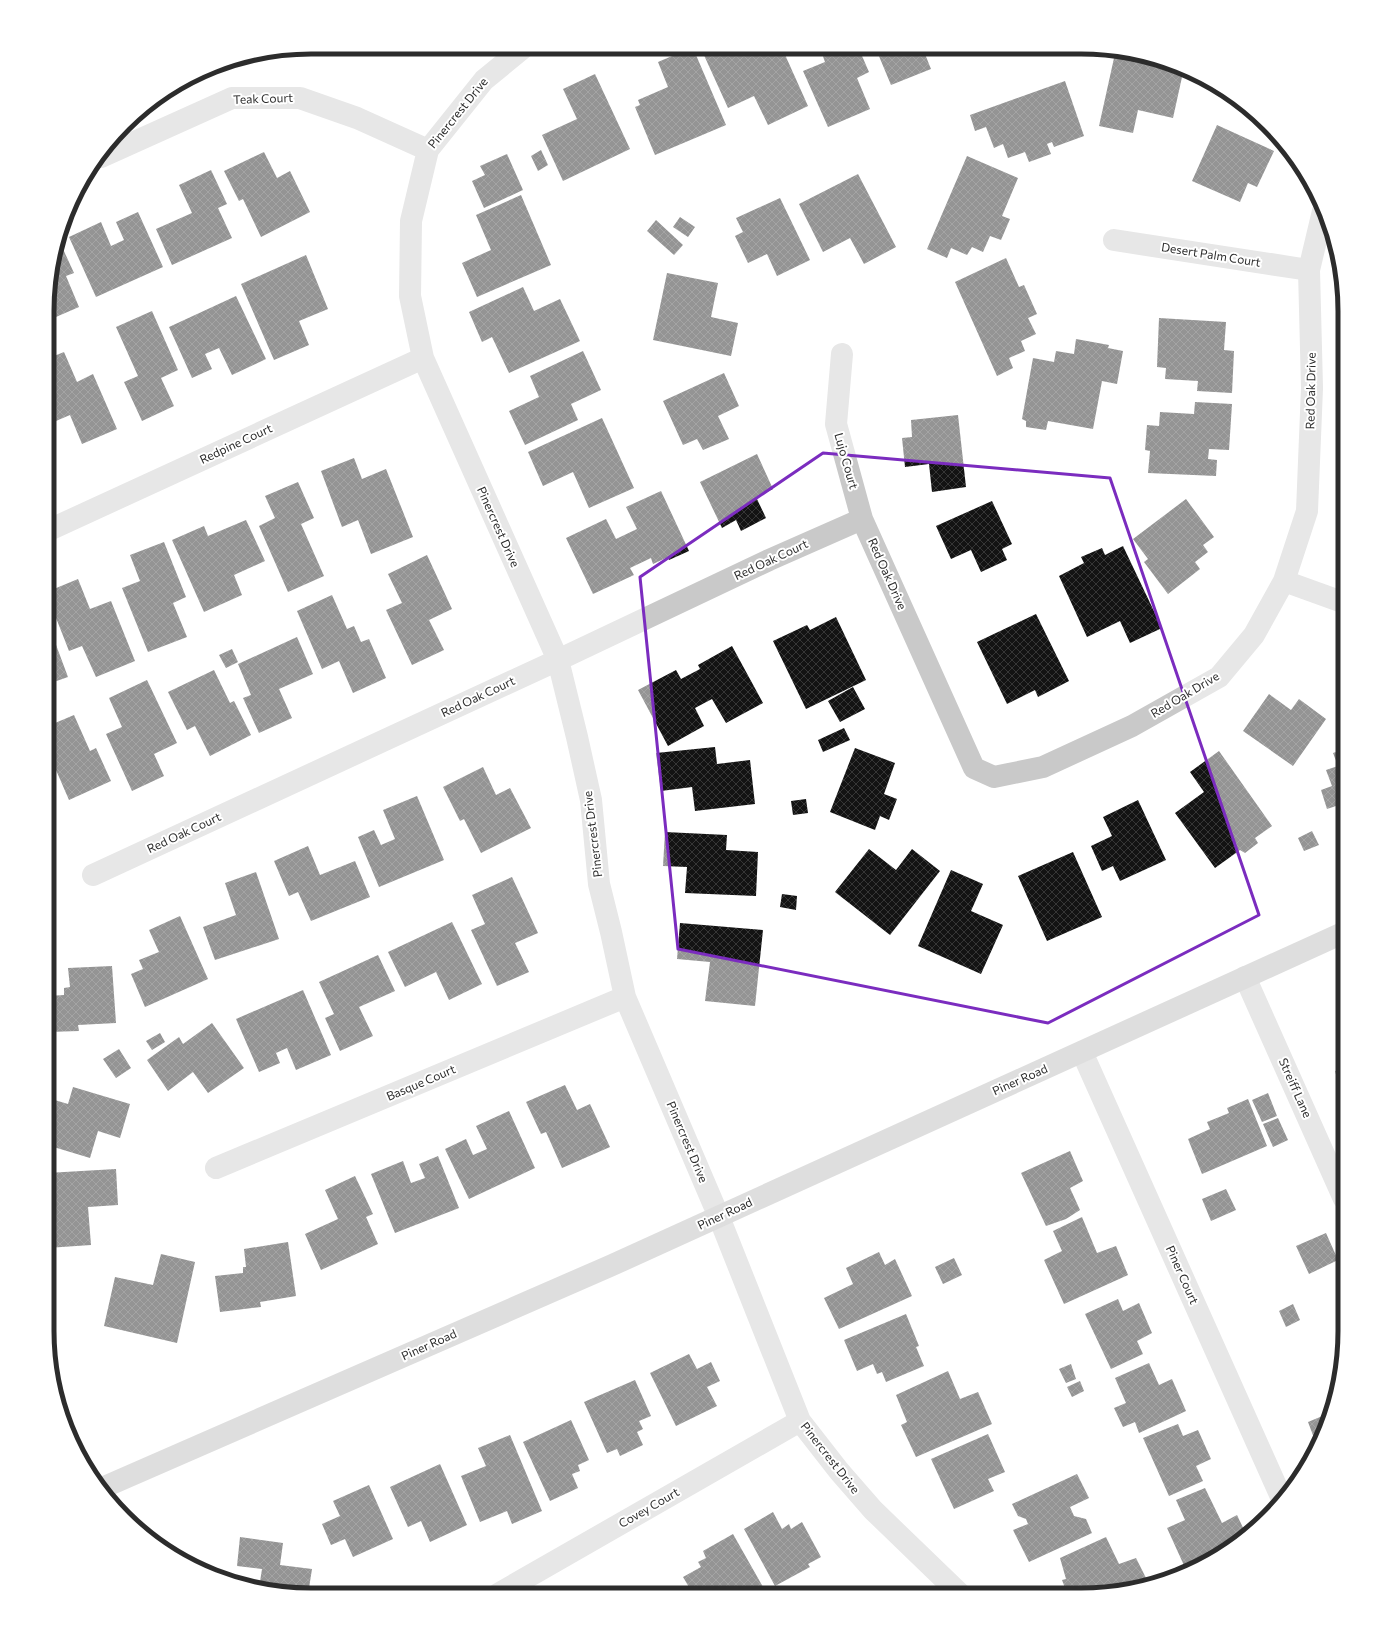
<svg xmlns="http://www.w3.org/2000/svg" width="1392" height="1642" font-family="Commissioner,sans-serif">
<defs>
<pattern id="building-cross-hatch" width="8" height="8" patternUnits="userSpaceOnUse"><rect width="8" height="8" fill="#131313"/><path d="M0 0l8 8M0 8l8-8" fill="none" stroke="#363636"/></pattern>
</defs>
<rect width="100%" height="100%" fill="#fff"/>
<path fill="url(#building-cross-hatch)" d="M691,48H693L726,125L655,155L635,107L640,105L638,100L668,87L658,62Z
M713,48H741L743,52L752,48H782L808,106L768,125L754,96L728,108L703,53Z
M820,48L859,49L869,72L857,78L870,109L828,127L803,71L825,62Z
M876,49H923L931,69L891,85Z
M974,49H996L976,56Z
M1116,49L1184,68L1173,118L1138,110L1133,133L1099,126Z
M595,74L630,149L563,181L542,135L577,119L563,89Z
M1065,81L1084,136L1054,147L1052,142L1047,144L1051,154L1029,162L1025,152L1008,158L1003,144L994,148L986,127L975,131L970,115Z
M1217,125L1274,151L1257,187L1248,183L1240,202L1192,181Z
M541,150L548,165L538,171L531,156Z
M264,152L277,178L290,171L310,212L261,237L243,199L239,201L224,171Z
M507,154L523,190L484,208L472,181L485,175L480,166Z
M967,156L1018,178L1002,216L1010,219L1001,240L990,236L983,252L972,247L967,255L951,248L947,258L927,249Z
M211,170L227,204L218,208L232,238L172,265L156,229L192,213L179,185Z
M858,174L896,247L864,264L850,238L823,252L799,204Z
M521,195L551,265L477,297L462,263L491,250L476,215Z
M780,198L810,260L777,276L767,254L748,263L735,236L743,232L736,218Z
M138,212L163,267L96,297L69,237L101,222L111,246L124,240L116,222Z
M680,217L695,227L688,237L673,227Z
M656,220L683,245L674,255L647,231Z
M58,238L74,273L66,276L79,307L49,320V276Z
M306,255L328,309L299,321L309,345L274,360L241,284Z
M1006,258L1019,287L1024,285L1037,314L1028,318L1036,334L1021,341L1025,351L1009,358L1013,368L997,376L955,282Z
M667,273L718,283L711,317L738,323L731,356L653,340Z
M523,287L534,311L560,299L580,341L509,373L492,337L482,342L469,312Z
M236,296L266,359L232,375L219,348L205,354L212,369L192,378L169,327Z
M152,311L178,370L161,378L174,406L142,421L124,382L138,376L116,327Z
M1159,318L1226,322L1224,350L1234,351L1232,393L1197,391L1198,381L1165,379L1166,368L1157,367Z
M1076,339L1109,345L1108,348L1123,351L1117,384L1102,381L1093,429L1048,421L1046,430L1026,427V421L1022,419L1033,358L1054,362L1056,351L1074,354Z
M583,351L601,390L571,404L578,420L525,445L509,411L539,397L530,376Z
M64,352L77,382L93,374L117,429L82,444L70,415L49,424V358Z
M724,373L739,406L718,416L729,439L703,450L697,439L683,445L663,401Z
M1195,402L1232,404L1229,450L1209,449L1208,459L1217,460L1216,476L1148,473L1150,451L1145,450L1147,425L1159,426L1160,412L1194,414Z
M958,415L966,487L932,492L929,464L905,467L902,438L912,437L911,420Z
M602,418L634,488L589,508L573,472L543,486L528,452Z
M757,454L773,489L756,497L766,518L741,531L736,520L722,528L700,482Z
M354,458L362,479L386,469L413,537L371,554L358,520L342,527L321,471Z
M298,482L314,518L301,524L324,576L288,592L259,526L275,518L265,496Z
M661,491L689,551L669,560L668,557L653,564L651,558L630,568L634,575L593,594L566,538L606,519L616,539L637,529L626,507Z
M1186,499L1214,537L1203,545L1208,552L1195,562L1200,569L1168,594L1144,562L1148,559L1133,539Z
M992,501L1012,544L1002,549L1007,560L981,572L971,550L951,559L936,526Z
M246,520L265,561L234,575L242,595L204,612L172,540L204,526L208,536Z
M164,542L186,597L173,603L187,637L148,652L122,588L140,581L130,555Z
M1123,546L1162,628L1130,643L1120,621L1087,637L1059,576L1084,563L1081,557L1102,548L1105,555Z
M427,555L452,609L429,620L444,650L412,665L386,610L402,603L388,574Z
M78,579L90,609L111,601L135,661L96,677L82,646L69,651L49,600V591Z
M332,595L347,629L354,626L361,642L369,639L386,678L353,693L339,661L322,669L297,611Z
M1036,614L1069,681L1038,697L1035,690L1007,704L977,642Z
M836,617L866,680L806,709L773,641L807,625L810,630Z
M49,626L68,677L48,684Z
M297,637L313,674L279,689L292,718L259,733L243,698L251,695L238,664Z
M732,646L763,703L726,723L712,699L695,708L704,726L668,746L638,690L676,670L681,679L700,669L698,665Z
M232,649L238,662L226,668L219,655Z
M214,670L230,703L234,701L251,735L210,756L195,726L187,730L168,692Z
M147,680L177,743L154,754L164,776L132,791L106,734L122,727L109,698Z
M853,687L865,709L840,722L828,701Z
M1269,694L1291,710L1299,699L1326,719L1293,766L1243,731Z
M74,715L90,751L96,748L111,781L69,800L56,770L48,774V726Z
M844,728L850,740L823,752L818,740Z
M715,747L717,764L750,760L755,804L695,811L692,787L661,791L656,753Z
M855,748L895,763L884,794L897,799L889,820L880,816L875,830L830,812Z
M1345,749V803L1327,809L1321,790L1332,786L1326,770L1338,766L1333,753Z
M1219,751L1272,826L1255,838L1258,843L1245,853L1240,850L1215,868L1175,813L1204,792L1190,772Z
M483,767L496,795L510,788L531,828L481,853L464,819L460,821L443,787Z
M417,796L444,860L379,887L358,837L374,830L381,845L395,839L383,810Z
M806,799L808,813L793,815L791,801Z
M1138,800L1166,860L1120,881L1113,866L1102,871L1091,846L1112,836L1103,817Z
M1312,831L1319,845L1304,851L1298,838Z
M665,832L727,835L726,850L758,852L756,896L685,893L687,867L663,866Z
M308,846L320,875L355,861L370,897L311,921L298,892L289,896L274,861Z
M869,849L896,870L912,849L940,871L890,935L835,892Z
M1073,852L1102,917L1047,941L1018,876Z
M951,870L983,884L971,911L1003,925L981,974L918,946Z
M256,872L279,939L215,960L203,927L236,915L225,883Z
M512,877L538,933L515,943L529,972L497,986L471,930L485,924L472,895Z
M782,894L797,896L796,910L780,907Z
M180,916L208,979L145,1007L131,974L143,969L139,960L159,952L149,930Z
M452,922L482,984L449,1000L436,972L405,987L388,952Z
M680,923L763,930L755,1006L705,1001L710,962L677,959Z
M378,955L395,991L359,1007L373,1036L340,1051L325,1018L334,1014L319,982Z
M112,966L116,1023L78,1025L79,1031L48,1032V996L64,995V988L70,987L68,968Z
M303,990L331,1055L296,1070L287,1048L276,1053L280,1063L259,1072L236,1019Z
M212,1023L244,1068L208,1093L193,1072L168,1091L147,1060L179,1037L183,1044Z
M160,1033L165,1042L152,1050L146,1041Z
M1345,1037V1063H1344L1338,1039Z
M119,1049L131,1068L116,1078L103,1059Z
M1345,1069V1102H1344L1335,1071Z
M565,1085L577,1110L590,1104L610,1147L562,1168L546,1132L541,1134L526,1102Z
M73,1087L130,1104L120,1138L98,1131L90,1158L47,1145L48,1098L68,1104Z
M1268,1093L1277,1116L1262,1122L1252,1100Z
M1248,1099L1267,1146L1202,1174L1188,1139L1210,1129L1207,1122L1229,1113L1227,1108Z
M509,1111L535,1168L469,1199L445,1149L466,1139L473,1155L487,1149L476,1126Z
M1278,1118L1288,1140L1273,1147L1263,1124Z
M1070,1151L1083,1181L1070,1188L1080,1210L1066,1219L1046,1226L1021,1173Z
M438,1156L459,1208L395,1233L371,1174L403,1161L411,1183L425,1178L419,1164Z
M116,1169L118,1205L88,1207L91,1245L47,1248V1173Z
M355,1176L373,1214L366,1217L378,1244L321,1270L305,1234L338,1219L325,1190Z
M1226,1189L1236,1210L1211,1221L1202,1199Z
M1082,1217L1097,1253L1116,1246L1128,1275L1064,1304L1044,1260L1062,1251L1053,1231Z
M1326,1233L1338,1260L1309,1274L1296,1246Z
M288,1242L296,1296L260,1302L261,1307L220,1312L215,1276L243,1273V1267H246L244,1249Z
M879,1252L885,1265L895,1259L912,1296L839,1329L824,1298L853,1284L846,1268Z
M161,1254L195,1262L177,1343L104,1326L115,1277L153,1285Z
M954,1258L962,1275L943,1284L935,1267Z
M1118,1299L1123,1311L1139,1303L1152,1333L1137,1341L1143,1354L1111,1369L1085,1314Z
M1293,1304L1300,1320L1286,1327L1279,1311Z
M906,1314L919,1346L916,1347L924,1366L886,1382L882,1372L877,1374L873,1364L857,1371L844,1340Z
M48,1341L54,1354L50,1356L49,1348Z
M689,1354L697,1369L711,1362L720,1381L707,1387L717,1406L676,1426L650,1373Z
M1149,1363L1159,1385L1172,1379L1186,1411L1139,1433L1135,1422L1123,1427L1114,1408L1126,1403L1115,1378Z
M1071,1364L1076,1379L1066,1383L1059,1369Z
M948,1371L960,1399L978,1392L992,1424L916,1457L901,1425L907,1422L896,1395Z
M635,1380L651,1416L639,1421L643,1429L637,1432L643,1445L620,1456L617,1449L607,1453L584,1402Z
M1080,1381L1084,1391L1072,1397L1067,1387Z
M1332,1412L1331,1416L1317,1446L1308,1422Z
M571,1420L589,1460L578,1465L580,1471L572,1474L578,1488L550,1501L523,1442Z
M1178,1424L1183,1436L1198,1430L1211,1459L1196,1466L1203,1481L1169,1496L1143,1438Z
M988,1434L1005,1472L988,1479L994,1491L954,1509L931,1459Z
M510,1435L542,1511L512,1524L507,1511L480,1522L461,1476L486,1466L478,1448Z
M440,1464L467,1525L430,1542L421,1521L408,1527L390,1487Z
M1077,1474L1089,1498L1070,1507L1074,1516L1086,1519L1092,1533L1029,1562L1013,1530L1028,1524L1026,1519L1018,1516L1012,1504Z
M369,1485L393,1539L353,1557L345,1539L331,1545L322,1524L340,1516L333,1501Z
M1205,1488L1222,1523L1237,1515L1246,1534L1213,1560L1187,1572L1167,1528L1185,1520L1176,1500Z
M773,1512L782,1529L789,1524L791,1529L802,1522L821,1557L808,1564L810,1567L775,1586L744,1529Z
M733,1534L767,1594H693L683,1577L701,1567L698,1562L706,1558L703,1551Z
M240,1537L283,1543L280,1565L312,1569L309,1588L314,1589L313,1594H293L259,1588L262,1569L237,1566Z
M1106,1537L1119,1564L1136,1558L1149,1584L1098,1594H1059L1057,1592L1065,1588L1062,1580L1066,1579L1060,1558Z"/>
<g fill="none" stroke-linecap="round" stroke-linejoin="round">
<path stroke="#c9c9c9" stroke-width="22" d="M523,48L484,80L428,150L411,221L410,296L423,358L558,660L577,737L591,800L599,884L611,932L625,997L719,1217L800,1421L839,1471L873,1510L960,1594
M101,157L232,98H300L357,118L428,150
M1114,240L1309,270
M842,354L836,424L862,519L974,768L994,777L1043,767L1132,726L1219,677L1254,635L1284,581L1307,511L1312,388L1309,270L1323,211
M49,530L423,358
M1284,581L1345,603
M93,875L558,660L769,560L862,519
M1245,977L1344,1199
M1082,1052L1282,1499
M216,1168L625,997
M498,1594L800,1421"/>
<path stroke="#b6b6b6" stroke-width="22" d="M102,1488L610,1266L1345,932"/>
</g>
<path d="M0 0H1392V1642H0ZM823,453L1110,478L1259,915L1048,1023L678,949L640,577Z" fill="#fff" fill-opacity=".55" fill-rule="evenodd"/>
<path fill="none" stroke="#7b2cbf" stroke-width="3" stroke-linejoin="round" d="M823,453L1110,478L1259,915L1048,1023L678,949L640,577Z"/>
<g text-anchor="middle" stroke-width="4" stroke-linejoin="round" paint-order="stroke">
<g font-size="12" fill="#2c2c2c" stroke="#fff">
<text transform="translate(263 99) rotate(-2)" y="4">Teak Court</text>
<text transform="translate(458 113) rotate(-51)" y="4">Pinercrest Drive</text>
<text transform="translate(1211 255) rotate(9)" y="4">Desert Palm Court</text>
<text transform="translate(1311 391) rotate(-89)" y="4">Red Oak Drive</text>
<text transform="translate(236 444) rotate(-25)" y="4">Redpine Court</text>
<text transform="translate(846 461) rotate(74)" y="4">Lujo Court</text>
<text transform="translate(498 527) rotate(66)" y="4">Pinercrest Drive</text>
<text transform="translate(771 560) rotate(-25)" y="4">Red Oak Court</text>
<text transform="translate(887 574) rotate(66)" y="4">Red Oak Drive</text>
<text transform="translate(1185 695) rotate(-31)" y="4">Red Oak Drive</text>
<text transform="translate(478 697) rotate(-25)" y="4">Red Oak Court</text>
<text transform="translate(184 833) rotate(-25)" y="4">Red Oak Court</text>
<text transform="translate(593 834) rotate(-97)" y="4">Pinercrest Drive</text>
<text transform="translate(1020 1080) rotate(-24)" y="4">Piner Road</text>
<text transform="translate(421 1083) rotate(-23)" y="4">Basque Court</text>
<text transform="translate(1295 1088) rotate(66)" y="4">Streiff Lane</text>
<text transform="translate(687 1142) rotate(67)" y="4">Pinercrest Drive</text>
<text transform="translate(725 1214) rotate(-25)" y="4">Piner Road</text>
<text transform="translate(1182 1275) rotate(66)" y="4">Piner Court</text>
<text transform="translate(429 1345) rotate(-24)" y="4">Piner Road</text>
<text transform="translate(830 1458) rotate(52)" y="4">Pinercrest Drive</text>
<text transform="translate(649 1508) rotate(-30)" y="4">Covey Court</text>
</g>
</g>
<path d="M0 0H1392V1642H0ZM311 54H1081A257 257 0 0 1 1338 311V1331A257 257 0 0 1 1081 1588H311A257 257 0 0 1 54 1331V311A257 257 0 0 1 311 54Z" fill="#fff" fill-rule="evenodd"/>
<path fill="none" stroke="#2c2c2c" stroke-width="5" d="M311 54H1081A257 257 0 0 1 1338 311V1331A257 257 0 0 1 1081 1588H311A257 257 0 0 1 54 1331V311A257 257 0 0 1 311 54Z"/>
</svg>
